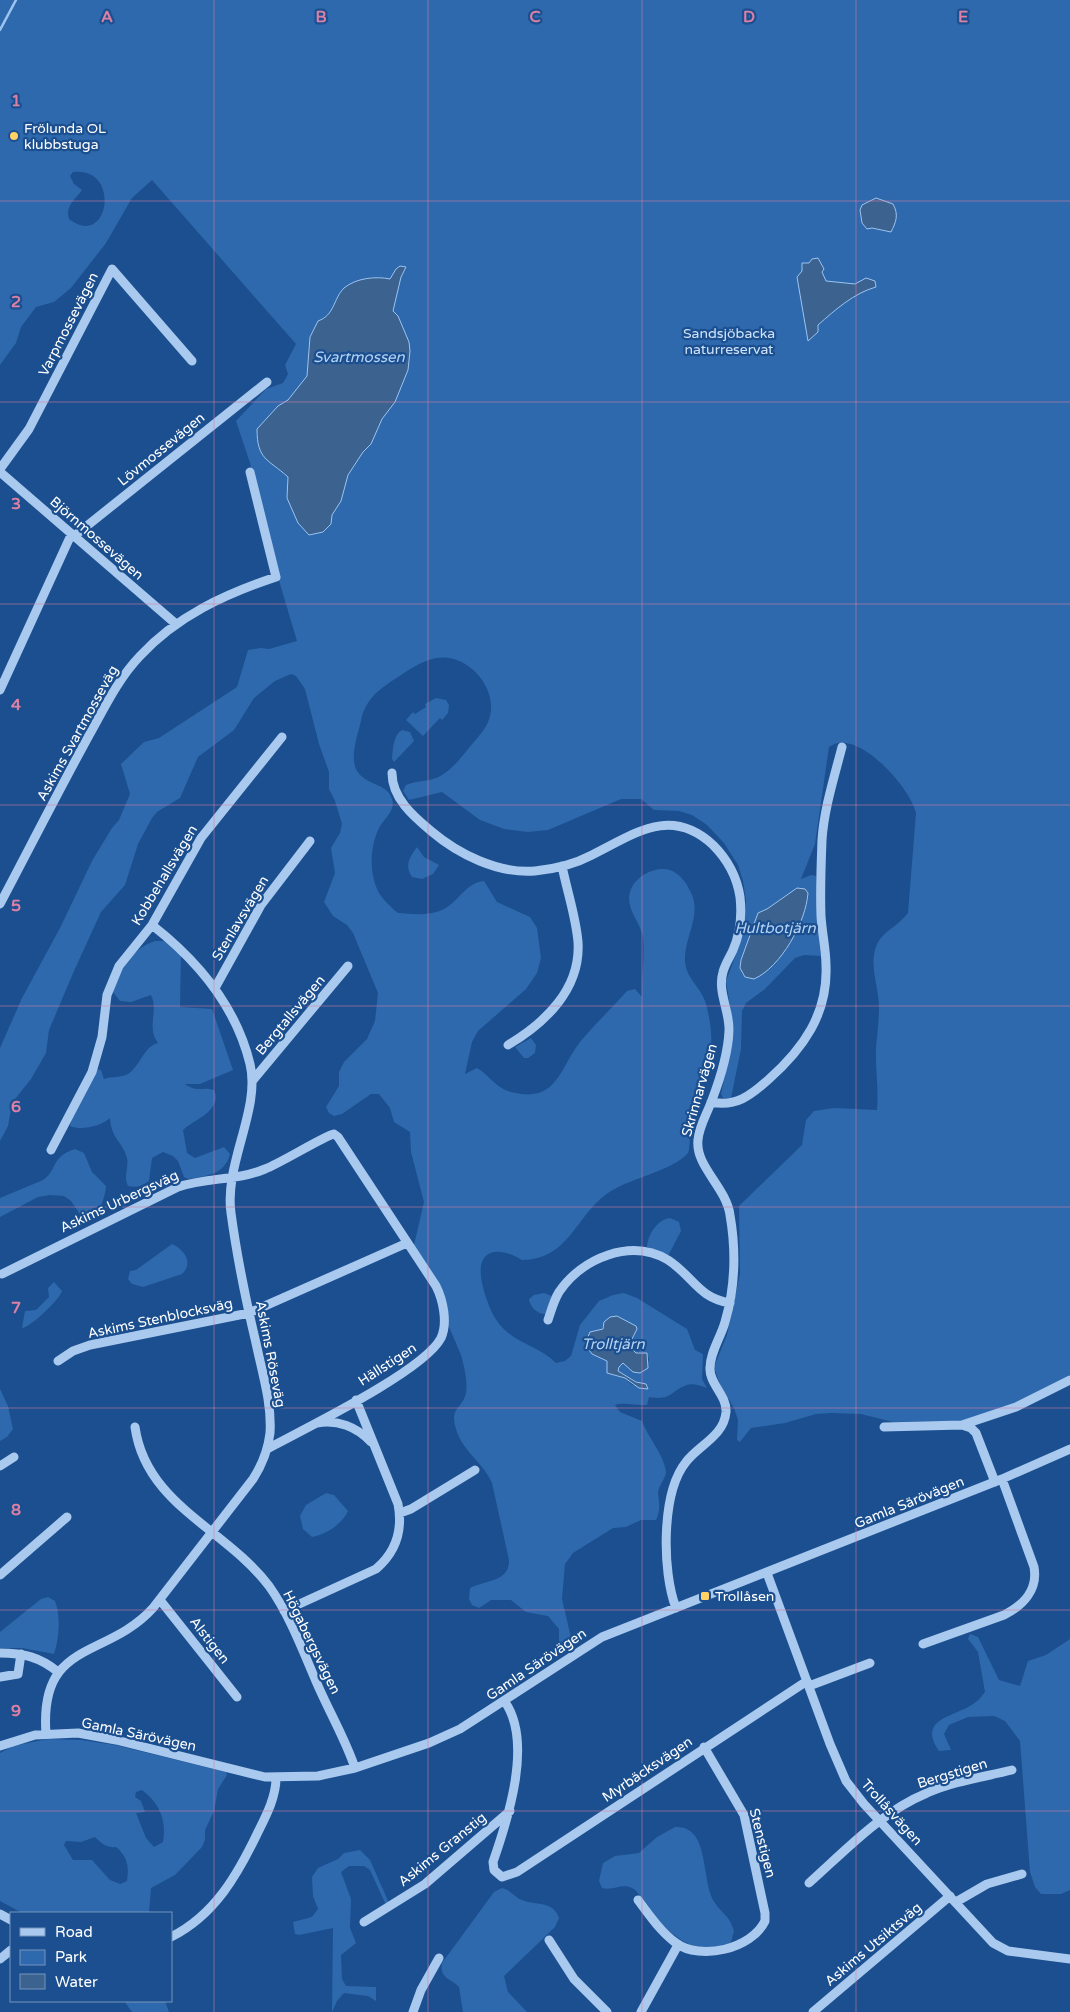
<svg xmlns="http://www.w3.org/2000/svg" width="1070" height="2012" font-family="'Varela Round',sans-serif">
<rect width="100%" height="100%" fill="#1b4f8f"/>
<path fill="#2e69ad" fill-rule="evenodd" d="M0,0H1070V1377L1014,1404L961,1421L893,1422L861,1414L832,1413L816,1414L785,1423L751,1428L740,1442L737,1440L738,1420L734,1408L720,1385L714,1367L727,1335L740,1274L739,1206L802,1145L806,1120L814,1111L834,1108L877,1110C879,1089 875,1069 876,1049C877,1035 879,1021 879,1007C879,985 866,960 880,939C888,929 900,924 908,913L916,813C910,787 856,726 829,747L815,844L801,879L811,875L816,876L821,956L804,955L795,958L765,989L746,1003L742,1011L741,1049L731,1098H723L721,1094L734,1031L726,981L740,944L744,923L746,900L743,881L738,865L724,843L707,825L692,815L679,811L654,810L641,799H621L548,830L528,832L504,829L480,820L442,792L409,800L403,791L406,785C417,780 432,782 442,775C453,768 460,759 468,749C478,737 490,726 491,710C493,682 465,653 436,658C421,661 407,671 395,679C378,690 365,700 361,721C358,734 350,756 356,769C364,786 387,782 392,799C396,811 384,818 379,828C370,846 369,873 378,891C382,899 391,907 398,913C412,914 429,916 442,910C458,903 466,882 484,881L497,902L530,917L537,928L541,958L537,973L526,989L478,1031L472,1042L465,1074L477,1068C489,1075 497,1089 511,1092C557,1104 559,1069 580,1042C595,1024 612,1008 627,991L635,989L642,997C641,980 646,947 642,933C637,917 623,905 632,887C638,875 656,866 670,870C681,874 688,885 692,895C701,917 684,938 685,961C686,979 702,988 706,1004C712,1026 714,1049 706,1070C701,1083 693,1095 691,1109C689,1118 691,1149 688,1153C672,1172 626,1178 604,1196C574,1220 568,1259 522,1260C510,1252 485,1244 481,1266C479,1281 488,1306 495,1318C511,1344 537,1344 556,1363L565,1361L571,1356L580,1325L599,1301L613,1295L624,1293L637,1298L687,1329L695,1350L703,1354L702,1379L707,1388C701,1386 693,1383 687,1385C670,1391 672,1401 649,1397L647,1405C636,1406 626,1402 615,1405L620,1412L642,1421C648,1438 663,1453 666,1471C667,1477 658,1486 658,1493C659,1504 661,1509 656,1520H641L626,1527L613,1528L573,1553L565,1564L562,1599L572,1642L559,1650V1629L548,1616L526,1612L511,1600H491L479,1608L472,1605L469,1599L470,1588C485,1580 510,1582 509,1560L492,1483C484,1464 464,1452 457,1432C448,1407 462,1410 466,1393C468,1382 464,1366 461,1355L414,1245L424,1202L411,1152L410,1132L394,1122L390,1108L379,1094H371L342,1114L334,1116L329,1113L326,1107L339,1086V1072L344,1062L367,1039L375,1021L378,993L353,933L347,925L333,916L324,902L335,873L331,848L340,833L342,824L335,801L329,789V772L319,744L305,689L296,676L291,674L275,681L254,698L234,730L198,757L180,798L157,812L152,818L138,844L125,885L101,912L74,971L49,1030L46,1053L31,1079L12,1103L8,1126L0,1141V1048L22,998L60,928L92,861L112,828L119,820L130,794L121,764L144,742L159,738L237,687L248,650L261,648L269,649L297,641L280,584L250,463L236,421L266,389L283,383L288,374L285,365L296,344L152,180L132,198L106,243L71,288L54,302L36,307L21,327L16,343L0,365ZM73,172C122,166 109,250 69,219C65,206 75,200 82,190L74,184L70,176ZM797,888L808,899L797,932L772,966L742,974L741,960L758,913L767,909ZM617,1316L623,1319L636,1332L631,1341L633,1351L636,1353L642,1352L649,1358L647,1368C636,1378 633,1367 623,1363L619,1367L618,1371L641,1384L632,1385L625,1378L607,1373V1361L592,1354L585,1344L590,1332H599L610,1317Z
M436,698L446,700L449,705L448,713L442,720L440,718L423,736L406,720L413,712L415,714L426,707L425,704Z
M402,730L410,732L414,741L394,762L392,759C393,749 393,735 402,730Z
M417,847L424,857L439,865L433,874L422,879L412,877C404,865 410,857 417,847Z
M155,941H164L181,955L180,1007L212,1009L233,1070L200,1084H185C197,1093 202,1086 214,1090C223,1111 193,1120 183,1130L187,1153L195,1158L224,1147L230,1154C225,1175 206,1176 188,1179L184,1177L178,1161L173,1156L163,1152L152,1158L149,1181C142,1186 137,1188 128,1186C123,1176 129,1168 127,1158C123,1142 111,1139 110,1118C102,1126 81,1131 70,1126L71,1120L97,1069L101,1070L104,1079C112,1076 120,1078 128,1074C141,1065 144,1046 158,1043C146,1027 159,1011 151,995L131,1002L120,1001L113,992C121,969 131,949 155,941Z
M531,1038L536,1045L535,1053L528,1058H524L515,1047Z
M75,1149L84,1153L92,1172L106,1186C105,1198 100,1213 88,1218L82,1217L71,1201L64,1196L50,1195L38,1197L0,1217V1198L43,1180C58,1170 50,1157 75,1149Z
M670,1218L679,1222L681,1231L668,1256L647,1247C648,1234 657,1220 670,1218Z
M172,1244C184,1249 194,1263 182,1274L143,1287L132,1284L128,1279L130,1271L136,1270Z
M54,1282L62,1291C60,1299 30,1328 22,1328L25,1311L36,1310L49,1297L48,1288Z
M544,1293L552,1296L545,1314C537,1314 530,1307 529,1299L534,1295Z
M0,1389L8,1406L13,1429L7,1437L0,1441Z
M326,1493L334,1495L348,1511C343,1523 326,1535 312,1537L303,1529L300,1516L306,1505Z
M48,1597L55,1601C61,1616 59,1639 54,1654L22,1648H0V1632L41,1599Z
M970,1634L978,1637L999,1680L1020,1686L1028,1661L1046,1655L1070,1639V1890L1061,1894H1041L1035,1887L1030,1872L1020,1741L1005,1721L994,1716L968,1717L949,1725L944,1734L951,1750L939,1751C915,1716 960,1717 977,1701C980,1699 982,1695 985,1692L978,1652L968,1639Z
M48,1739L81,1740L115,1745L226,1772L227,1775L218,1789L214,1811L205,1830V1840L202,1847L175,1875L151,1888L149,1913H22L0,1901V1753L13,1746ZM142,1790C159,1803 167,1820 163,1842L154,1847L146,1838L136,1813L145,1812L141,1801L135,1797L136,1792ZM95,1837C102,1844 107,1848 116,1847C128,1857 129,1867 127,1881L120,1884L110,1880L92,1860H73L64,1845L66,1841L81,1842Z
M675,1827C711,1825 700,1881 715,1903C723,1915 729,1914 734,1931L731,1942C697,1961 669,1934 649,1909C644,1903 639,1891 632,1888C623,1883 613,1891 602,1888L599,1881L603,1863L615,1856L639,1853L657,1837Z
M360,1850L370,1860L389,1903L386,1905L370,1870L364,1866H349L341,1872L351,1899L350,1928L356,1943L341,1955L342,1979L346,1986L376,1987V2001L368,1996L344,1993L337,2001L332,2012L333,1928L299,1935L295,1934L293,1922L312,1917L318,1909L313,1896L312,1877L318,1868L338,1859L344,1853Z
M502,1888C511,1890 514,1897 522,1900C536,1906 553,1900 559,1918L555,1927L504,1976L508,1992L527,2012H463L459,1987C452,1979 439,1979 442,1963L494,1892Z
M124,2001H165L169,2012H132Z"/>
<path fill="#3c6290" stroke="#9cc4f0" d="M876,198L893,204C899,215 896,222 891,232L872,228L867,229L862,223L860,210L862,205Z
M818,258L824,269L822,272L826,281L855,284L866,278L875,281L876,287C854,293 835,310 818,325V332L808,341L797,277L802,271V263H809L812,259Z
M400,266L406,267L401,277L393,311L398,316L409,342L410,351L408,370L395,402L382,419L371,444L363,452L348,475L341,501L332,515L331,524L323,532L309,535L298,523L287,498L288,477C268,459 257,460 257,429L278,406L288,400L307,376L310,337L318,321C335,315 333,299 344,288C356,278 376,276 390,279L396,269Z
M797,888L805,889L808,893C806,922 781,967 754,979L745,977L740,968L741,960L758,913L767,909Z
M617,1316L636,1326L637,1329L631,1341L633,1350L636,1353H647L648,1368L640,1373L633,1372L623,1363L619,1367L618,1371L636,1382L646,1384L648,1389L639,1388L625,1378L607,1373V1361L592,1354L585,1344L590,1332L603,1329L604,1322L610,1317Z"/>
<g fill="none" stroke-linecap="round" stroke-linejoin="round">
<path stroke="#9cc4f0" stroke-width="2.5" d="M0,30L16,0"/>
<path stroke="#a9c9ee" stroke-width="9" d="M0,469L29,429L112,269L192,361
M0,472L176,624
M73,537L267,382
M0,690L71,535
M392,773C392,798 413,816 431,831C458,854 498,874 535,871C555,869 575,864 592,855C633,835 670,805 713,845C727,859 737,877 740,897C742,915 740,934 733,950C730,957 725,964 723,972C717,992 730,1011 729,1031C728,1054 720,1079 712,1100C707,1114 699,1126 698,1140C695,1166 726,1187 730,1215C736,1250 735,1288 725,1322C721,1337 710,1352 710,1368C709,1384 727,1395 726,1412C724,1436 699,1445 686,1462C661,1493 662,1572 676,1608
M0,904C29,849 57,794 87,739C103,711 117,680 140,656C177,616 225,594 276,577L250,472
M215,988L261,905L310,841
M508,1045C545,1023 581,989 578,942C576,917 567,891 562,866
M253,1080L348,966
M711,1102C736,1107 750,1096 768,1080C803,1049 828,1014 826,966C826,949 822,933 821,916C820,891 821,866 822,840C824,809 834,778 842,747
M51,1150L92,1072L102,1037L107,995L119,966L152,925L201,838L282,737
M2,1274L178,1187C207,1177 237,1181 265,1169C279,1164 326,1135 334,1134L338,1137L436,1286C443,1300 448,1323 441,1338C424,1371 304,1429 267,1449
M548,1320C551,1311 554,1300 559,1292C582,1258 631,1238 668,1260C693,1276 698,1298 730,1303
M58,1361L73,1351L90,1345L249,1313L407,1243
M317,1423C337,1419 357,1427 371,1442
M962,1425L971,1428L976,1433L995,1482
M135,1427C146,1505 225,1528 269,1586C291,1617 304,1654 319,1688C331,1715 346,1741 355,1768
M884,1427L962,1425L1016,1407L1070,1380
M0,1466L14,1457
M400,1513L411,1509L475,1470
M767,1573L830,1744L846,1781L864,1804L993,1943L1008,1951L1070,1959
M0,1575L67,1517
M160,1600L237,1697
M284,1611L376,1569C396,1552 403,1530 398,1504L356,1400
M923,1644L1004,1615C1024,1605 1038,1589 1034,1567L1002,1479
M0,1653C23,1653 40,1657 58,1672
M0,1677L18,1674L21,1654
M809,1686L870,1663
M505,1702C533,1742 508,1819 493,1862L494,1870L502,1877L517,1872L807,1681
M46,1734C39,1639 106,1660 153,1608L253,1479C262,1465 268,1450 270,1433C272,1403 262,1372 256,1343C246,1301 237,1257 231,1213C224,1164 261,1109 250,1064C236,1006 198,961 152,925
M0,1746L35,1735L78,1733L116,1740L265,1777L318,1776L355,1768L429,1743L460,1729L602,1637L1002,1479L1070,1449
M809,1883C846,1850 881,1812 927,1793C954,1781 984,1777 1012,1770
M638,1900C649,1915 661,1932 676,1943C700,1961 752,1949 765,1921V1913L744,1815L704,1747
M956,1902L987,1884L1022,1874
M0,1914L11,1920
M364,1922L425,1884L510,1811
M171,1937C215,1915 238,1874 258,1832C266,1816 276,1797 276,1778
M549,1940L574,1979L607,2012
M0,1959L11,1950
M413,2012L421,1990L439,1958
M641,2012L678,1945
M813,2012L950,1896"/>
</g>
<path fill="none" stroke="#dd80a5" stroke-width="1" stroke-opacity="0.55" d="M214,0V2012M428,0V2012M642,0V2012M856,0V2012M0,201H1070M0,402H1070M0,604H1070M0,805H1070M0,1006H1070M0,1207H1070M0,1408H1070M0,1610H1070M0,1811H1070"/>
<g fill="#ffd166" stroke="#1b4f8f" stroke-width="2">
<circle cx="14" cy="136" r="5"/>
<rect x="700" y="1591" width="10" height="10" rx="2.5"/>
</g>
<g text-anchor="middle" stroke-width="4.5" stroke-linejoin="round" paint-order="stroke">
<g font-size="14" fill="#fff" stroke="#1b4f8f" text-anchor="start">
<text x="24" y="133">Frölunda OL<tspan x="24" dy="16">klubbstuga</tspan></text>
<text x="715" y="1601">Trollåsen</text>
</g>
<g font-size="14" fill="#fff" stroke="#1b4f8f">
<text transform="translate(68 324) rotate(-63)" y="5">Varpmossevägen</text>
<text transform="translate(161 449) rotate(-39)" y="5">Lövmossevägen</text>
<text transform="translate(97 538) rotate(41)" y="5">Björnmossevägen</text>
<text transform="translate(77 733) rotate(-61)" y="5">Askims Svartmosseväg</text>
<text transform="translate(164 875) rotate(-59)" y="5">Kobbehallsvägen</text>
<text transform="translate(240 918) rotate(-59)" y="5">Stenlavsvägen</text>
<text transform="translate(290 1015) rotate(-50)" y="5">Bergtallsvägen</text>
<text transform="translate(699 1090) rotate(-74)" y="5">Skrinnarvägen</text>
<text transform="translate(119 1201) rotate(-25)" y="5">Askims Urbergsväg</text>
<text transform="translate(160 1318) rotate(-12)" y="5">Askims Stenblocksväg</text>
<text transform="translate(271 1354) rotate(79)" y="5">Askims Röseväg</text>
<text transform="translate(387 1364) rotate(-33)" y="5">Hällstigen</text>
<text transform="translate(909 1502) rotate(-22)" y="5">Gamla Särövägen</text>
<text transform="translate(210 1640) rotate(52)" y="5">Alstigen</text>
<text transform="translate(312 1642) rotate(64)" y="5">Högabergsvägen</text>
<text transform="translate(536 1664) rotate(-34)" y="5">Gamla Särövägen</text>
<text transform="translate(139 1734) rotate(12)" y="5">Gamla Särövägen</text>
<text transform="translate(647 1769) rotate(-34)" y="5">Myrbäcksvägen</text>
<text transform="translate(952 1773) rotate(-17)" y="5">Bergstigen</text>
<text transform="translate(892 1812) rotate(48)" y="5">Trollåsvägen</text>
<text transform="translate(763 1843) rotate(76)" y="5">Stenstigen</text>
<text transform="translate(442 1849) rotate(-39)" y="5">Askims Granstig</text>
<text transform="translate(873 1944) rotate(-40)" y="5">Askims Utsiktsväg</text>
</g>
<g font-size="14" fill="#cfe3fa" stroke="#1b4f8f">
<text x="729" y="338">Sandsjöbacka<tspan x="729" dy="16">naturreservat</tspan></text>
</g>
<g font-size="15" font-style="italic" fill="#b5d3f5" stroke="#1b4f8f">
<text x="359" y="362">Svartmossen</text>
<text x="775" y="933">Hultbotjärn</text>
<text x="613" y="1349">Trolltjärn</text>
</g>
</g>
<g font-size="16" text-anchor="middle" font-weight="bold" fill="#dd80a5" stroke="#1b4f8f" stroke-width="4.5" stroke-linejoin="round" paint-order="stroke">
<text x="107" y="22">A</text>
<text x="321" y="22">B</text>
<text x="535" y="22">C</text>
<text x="749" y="22">D</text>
<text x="963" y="22">E</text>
<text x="16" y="106">1</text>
<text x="16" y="307">2</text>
<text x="16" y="509">3</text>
<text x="16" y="710">4</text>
<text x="16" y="911">5</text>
<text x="16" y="1112">6</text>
<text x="16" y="1313">7</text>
<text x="16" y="1515">8</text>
<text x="16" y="1716">9</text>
</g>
<rect x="10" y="1912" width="162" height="90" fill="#1b4f8f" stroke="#7695bc"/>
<rect x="20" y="1928" width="25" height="8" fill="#a9c9ee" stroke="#7695bc"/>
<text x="55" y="1937" font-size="15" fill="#ffffff">Road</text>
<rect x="20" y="1950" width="25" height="15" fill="#2e69ad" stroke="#7695bc"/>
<text x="55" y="1962" font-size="15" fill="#ffffff">Park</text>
<rect x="20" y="1974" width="25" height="15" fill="#3c6290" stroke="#7695bc"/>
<text x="55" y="1987" font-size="15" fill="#ffffff">Water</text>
</svg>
